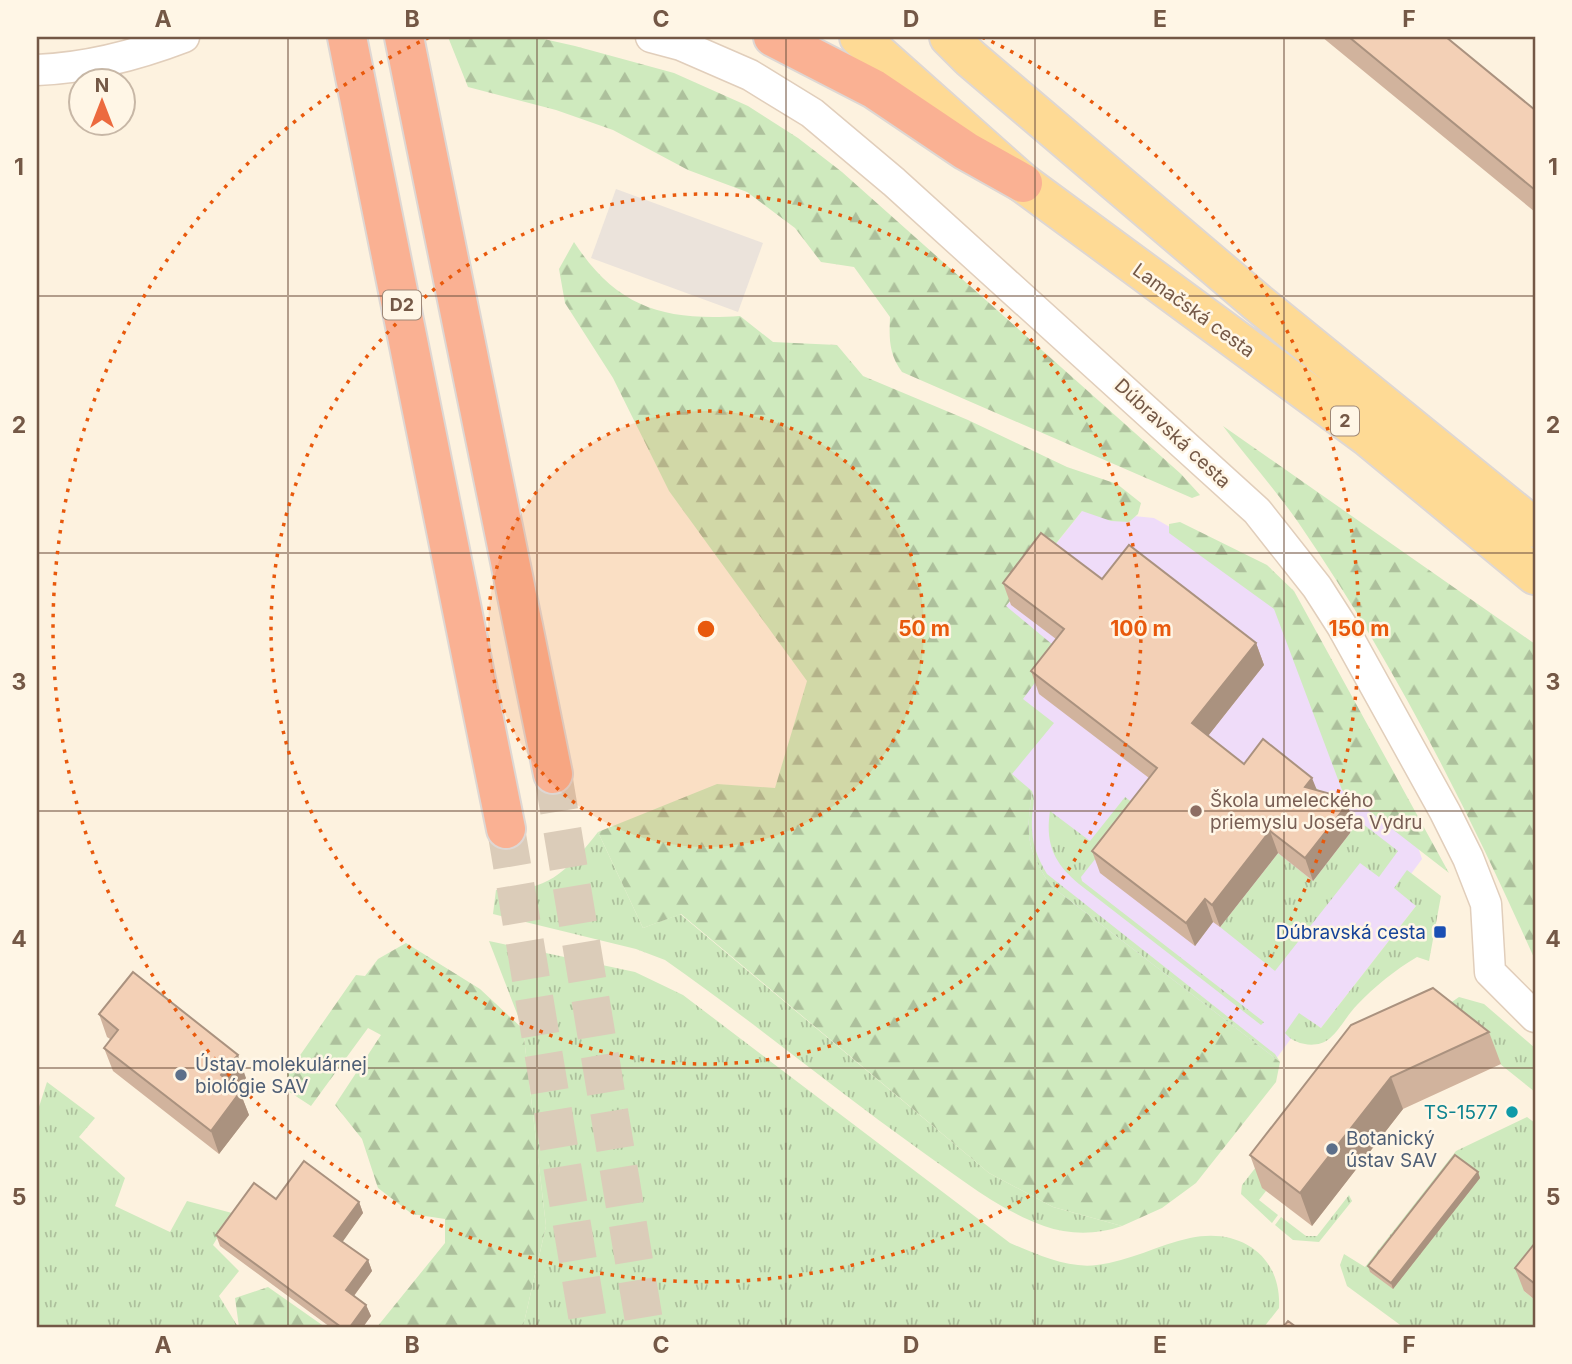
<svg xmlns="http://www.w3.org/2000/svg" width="1572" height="1364" font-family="Inter,sans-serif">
<defs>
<pattern id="grass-tufts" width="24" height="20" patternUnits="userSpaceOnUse" patternTransform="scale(1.75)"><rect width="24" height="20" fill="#cfeabe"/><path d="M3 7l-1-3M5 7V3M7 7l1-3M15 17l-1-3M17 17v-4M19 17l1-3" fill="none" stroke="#adc09c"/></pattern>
<pattern id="forest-firs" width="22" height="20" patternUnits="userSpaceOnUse" patternTransform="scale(1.75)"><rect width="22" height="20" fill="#cfeabe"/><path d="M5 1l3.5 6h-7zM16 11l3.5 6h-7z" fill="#adc09c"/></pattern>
</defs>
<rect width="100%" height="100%" fill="#fdf2df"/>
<path fill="#ebe3db" d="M616,189L763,243L738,312L591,258Z"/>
<path fill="#efdcf9" d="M1082,511L1154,518L1249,572L1282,595L1417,844L1422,859L1411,874L1416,906L1321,1028L1306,1018L1276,1059L1253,1081L1041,930L998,730L989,628Z"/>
<path fill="url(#grass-tufts)" d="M1272,754L1398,851L1379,877L1360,863L1275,971L1220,927L1278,853L1313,881L1350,833L1352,826Z
M1032,791C1036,801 1032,809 1032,819C1031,841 1036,856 1047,874L1275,1054L1280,1062L1051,886C1026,848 1026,836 1032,791Z
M1125,797L1137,806L1081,877L1082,881L1264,1022L1261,1025L1079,884C1054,863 1045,844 1050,811L1090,841Z
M598,832L643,928L680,914L989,1173L1053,1207L1122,1226C1097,1235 1069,1235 1044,1226C997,1209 957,1176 917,1148C832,1087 751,1020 665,960L636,949L493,914L496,890C548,893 568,870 598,832Z
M1407,870L1441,896L1429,961L1417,957C1395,970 1375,986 1357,1005C1347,1015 1340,1030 1329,1039C1317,1049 1294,1045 1285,1033L1299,1013L1321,1028L1416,906L1394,888Z
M489,941L635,972L683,995L1010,1243C1036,1254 1068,1269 1097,1265C1130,1261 1158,1245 1190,1238C1240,1227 1282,1256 1279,1308L1264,1327H523L546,1226L523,1029Z
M1459,997L1484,1004L1535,1048V1092L1445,1020L1262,1187L1266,1191L1259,1200L1278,1215L1272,1223L1241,1194L1242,1185L1306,1103Z
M47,1082L95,1118L79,1137L125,1178L115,1206L170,1232L187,1201L232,1213L213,1245L239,1271L219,1296L238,1327H37V1113Z
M1527,1117L1535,1123V1276L1524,1291L1535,1300L1533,1327H1403L1347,1286L1340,1265L1344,1254L1365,1267L1456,1151Z
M1349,1195L1352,1201L1319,1242L1293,1240L1275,1225L1281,1217L1306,1236H1317Z"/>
<path fill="url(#forest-firs)" d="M448,37H535L575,46L674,73L748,106L798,138L842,172L1181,474L1200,495L1192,498L902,372C889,354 889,339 890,317L854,267L821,262L795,228L747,192L688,170L613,130L556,110L468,87Z
M574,242C617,308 664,321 740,316L773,342L837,345L863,376L968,420L1067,467L1117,484L1141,503L1138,514L1129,522L1111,521L1082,511L1006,606L1059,650L1023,699L1054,723L1012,774L1032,791C1026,836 1026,848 1051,886L1280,1062L1276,1082L1196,1183L1162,1208L1122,1226L1053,1207L989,1173L681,914L643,928L598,832L717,784L775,788L807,681L669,491L613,378L565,303L559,269Z
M1223,426L1535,644V960C1469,811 1390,656 1298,522C1275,489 1247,458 1223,426Z
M1180,522L1267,565L1294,591L1449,873L1342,790L1274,609L1169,533V524Z
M406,943L480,989L523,1029L546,1226L523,1327H377L445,1243V1219L412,1214L378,1188L362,1139L335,1105L381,1035L368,1028L311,1106L288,1091L287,1074L356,975L365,976L378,959Z
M268,1287L325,1327H239L235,1298Z"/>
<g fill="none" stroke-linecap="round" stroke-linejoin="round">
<path stroke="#dbccb9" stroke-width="38" stroke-dasharray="38 19" stroke-linecap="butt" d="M553,774L645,1327
M506,829L589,1327"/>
<g stroke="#e1cebb" stroke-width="33">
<path id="street" d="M651,37L681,45L750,75L812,113L894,182L1257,511L1317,587L1342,626L1445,812L1468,858L1486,904L1490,972L1535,1017
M37,70C88,68 137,55 184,37"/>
</g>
<g stroke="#ded7d3" stroke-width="42">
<path id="primary" d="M859,37L1023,183L1368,437L1535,575
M949,37L970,58L1258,303L1535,528"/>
</g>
<g stroke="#ded7d3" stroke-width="42">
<path id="highway" d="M347,37L506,829
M404,37L553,774
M773,37L874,89L966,151L1023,183"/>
</g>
<use href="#street" stroke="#fff" stroke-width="30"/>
<use href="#primary" stroke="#feda95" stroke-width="38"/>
<use href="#highway" stroke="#fab193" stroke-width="38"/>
</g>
<path fill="#d1b39d" d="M1322,37H1446L1535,110V212Z
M1102,579L1256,643L1264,665L1208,736L1244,764L1317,791L1345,798L1353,821L1350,833L1313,881L1278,853L1220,927L1213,922L1195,946L1100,873L1092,851L1149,778L1039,694L1031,671L1056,639L1011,605L1003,583Z
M1433,988L1489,1032L1501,1064L1403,1109L1312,1226L1262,1188L1250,1155Z
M99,1014L246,1078L237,1089L240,1092L249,1115L219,1154L113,1071L104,1048L110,1039L107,1037Z
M1478,1172L1480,1178L1393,1289L1370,1272L1368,1266Z
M276,1199L359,1202L363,1213L342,1241L368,1260L372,1271L354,1296L366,1305L371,1316L363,1327H330L220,1246L216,1235Z
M1535,1243V1300L1524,1291L1515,1268Z"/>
<path fill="#aa927f" d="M1256,643L1264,665L1200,746L1192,723Z
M1312,778L1321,800L1305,787Z
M1345,798L1353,821L1350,833L1313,881L1305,858Z
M1270,831L1278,853L1220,927L1212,905Z
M1205,899L1213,922L1195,946L1186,923Z
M238,1055L246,1078L229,1098L221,1075Z
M1391,1077L1403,1109L1312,1226L1300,1193Z
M240,1092L249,1115L219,1154L211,1131Z
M1478,1172L1480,1178L1393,1289L1391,1283Z
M359,1202L363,1213L339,1247L334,1236Z
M368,1260L372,1271L350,1301L346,1290Z
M366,1305L371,1316L363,1327H350Z"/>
<path fill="#f3d0b6" stroke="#aa927f" stroke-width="2" d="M1349,37H1446L1535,110V190Z
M1041,533L1102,579L1129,545L1256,643L1192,723L1244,764L1263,739L1312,778L1305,787L1345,798L1342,811L1305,858L1270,831L1212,905L1205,899L1186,923L1092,851L1157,768L1031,671L1064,629L1003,583Z
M133,972L238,1055L221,1075L240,1092L211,1131L104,1048L118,1030L99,1014Z
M1433,988L1489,1032L1391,1077L1300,1193L1250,1155L1351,1025Z
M1455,1155L1478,1172L1391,1283L1368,1266Z
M304,1161L359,1202L334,1236L368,1260L346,1290L366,1305L350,1327H341L216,1235L254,1183L276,1199Z
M1535,1243V1284L1515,1268Z
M1288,1321L1296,1327H1283Z"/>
<path fill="none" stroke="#745846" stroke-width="2" stroke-opacity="0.55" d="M288,37V1327M537,37V1327M786,37V1327M1035,37V1327M1284,37V1327M37,296H1535M37,553H1535M37,811H1535M37,1068H1535"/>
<circle cx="706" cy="629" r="218" fill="#e8590c" fill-opacity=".12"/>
<g fill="none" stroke="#e8590c" stroke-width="3.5" stroke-dasharray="3.5 7">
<circle cx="706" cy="629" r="218"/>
<circle cx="706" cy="629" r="435"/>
<path d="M982 37A653 653 0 1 1 430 37"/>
</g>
<circle fill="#8d6e63" stroke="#fff6e6" stroke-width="2.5" cx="1196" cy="811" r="7"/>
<rect fill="#1a4fb4" stroke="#fff6e6" stroke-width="2.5" x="1433" y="925" width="14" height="14" rx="3.5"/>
<g fill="#5c6f8a" stroke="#fff6e6" stroke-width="2.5">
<circle cx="181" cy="1075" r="7"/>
<circle cx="1332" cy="1149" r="7"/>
</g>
<circle fill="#0f9aa8" stroke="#fff6e6" stroke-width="2.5" cx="1512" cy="1112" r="7"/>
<g text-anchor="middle" stroke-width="5" stroke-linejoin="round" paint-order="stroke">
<g fill="#fff6e6" stroke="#9e8776" stroke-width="2">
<rect x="383" y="290.5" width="38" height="29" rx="5"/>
<rect x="1331" y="406.5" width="28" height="29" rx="5"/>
</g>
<g font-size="18" font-weight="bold" fill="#745846">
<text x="402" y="311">D2</text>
<text x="1345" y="427">2</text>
</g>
<g font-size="19" fill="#745846" stroke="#fff6e6">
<text transform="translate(1194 310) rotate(36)" y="7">Lamačská cesta</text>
<text transform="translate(1173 433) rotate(43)" y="7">Dúbravská cesta</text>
</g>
<g font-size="19" fill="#785e54" stroke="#fff6e6" text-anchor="start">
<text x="1210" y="807">Škola umeleckého<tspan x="1210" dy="22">priemyslu Josefa Vydru</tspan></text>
</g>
<g font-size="19" fill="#164399" stroke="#fff6e6" text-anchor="end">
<text x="1426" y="939">Dúbravská cesta</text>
</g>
<g font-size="19" fill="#4e5e75" stroke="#fff6e6" text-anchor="start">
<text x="195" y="1071">Ústav molekulárnej<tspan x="195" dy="22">biológie SAV</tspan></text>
<text x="1346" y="1145">Botanický<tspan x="1346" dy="22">ústav SAV</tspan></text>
</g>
<g font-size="19" fill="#0d838f" stroke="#fff6e6" text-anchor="end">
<text x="1498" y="1119">TS-1577</text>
</g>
</g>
<circle cx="706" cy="629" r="10" fill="#e8590c" stroke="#fff6e6" stroke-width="3.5"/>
<g font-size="21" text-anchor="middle" font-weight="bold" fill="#e8590c" stroke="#fff6e6" stroke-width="5" stroke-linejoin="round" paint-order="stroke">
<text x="924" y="636">50 m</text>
<text x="1141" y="636">100 m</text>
<text x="1359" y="636">150 m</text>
</g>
<rect width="1572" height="1364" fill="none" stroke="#fff6e6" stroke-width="77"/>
<g transform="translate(102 102)"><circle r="33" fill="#fff6e6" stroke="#c7b7a6" stroke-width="2"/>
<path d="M0-5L12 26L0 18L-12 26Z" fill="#ec6a3f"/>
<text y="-10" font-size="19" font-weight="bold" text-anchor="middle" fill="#745846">N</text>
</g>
<rect x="38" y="38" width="1496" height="1288" fill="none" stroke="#745846" stroke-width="2.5"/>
<g font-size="23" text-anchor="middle" font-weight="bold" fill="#745846">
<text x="163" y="27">A</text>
<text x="412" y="27">B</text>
<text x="661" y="27">C</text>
<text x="911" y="27">D</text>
<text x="1160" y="27">E</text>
<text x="1409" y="27">F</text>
<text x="19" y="175">1</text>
<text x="1553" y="175">1</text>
<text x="19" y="433">2</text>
<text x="1553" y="433">2</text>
<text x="19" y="690">3</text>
<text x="1553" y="690">3</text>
<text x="19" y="947">4</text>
<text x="1553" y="947">4</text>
<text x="19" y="1205">5</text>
<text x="1553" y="1205">5</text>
<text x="163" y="1353">A</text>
<text x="412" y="1353">B</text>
<text x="661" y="1353">C</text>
<text x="911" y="1353">D</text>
<text x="1160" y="1353">E</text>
<text x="1409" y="1353">F</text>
</g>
</svg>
